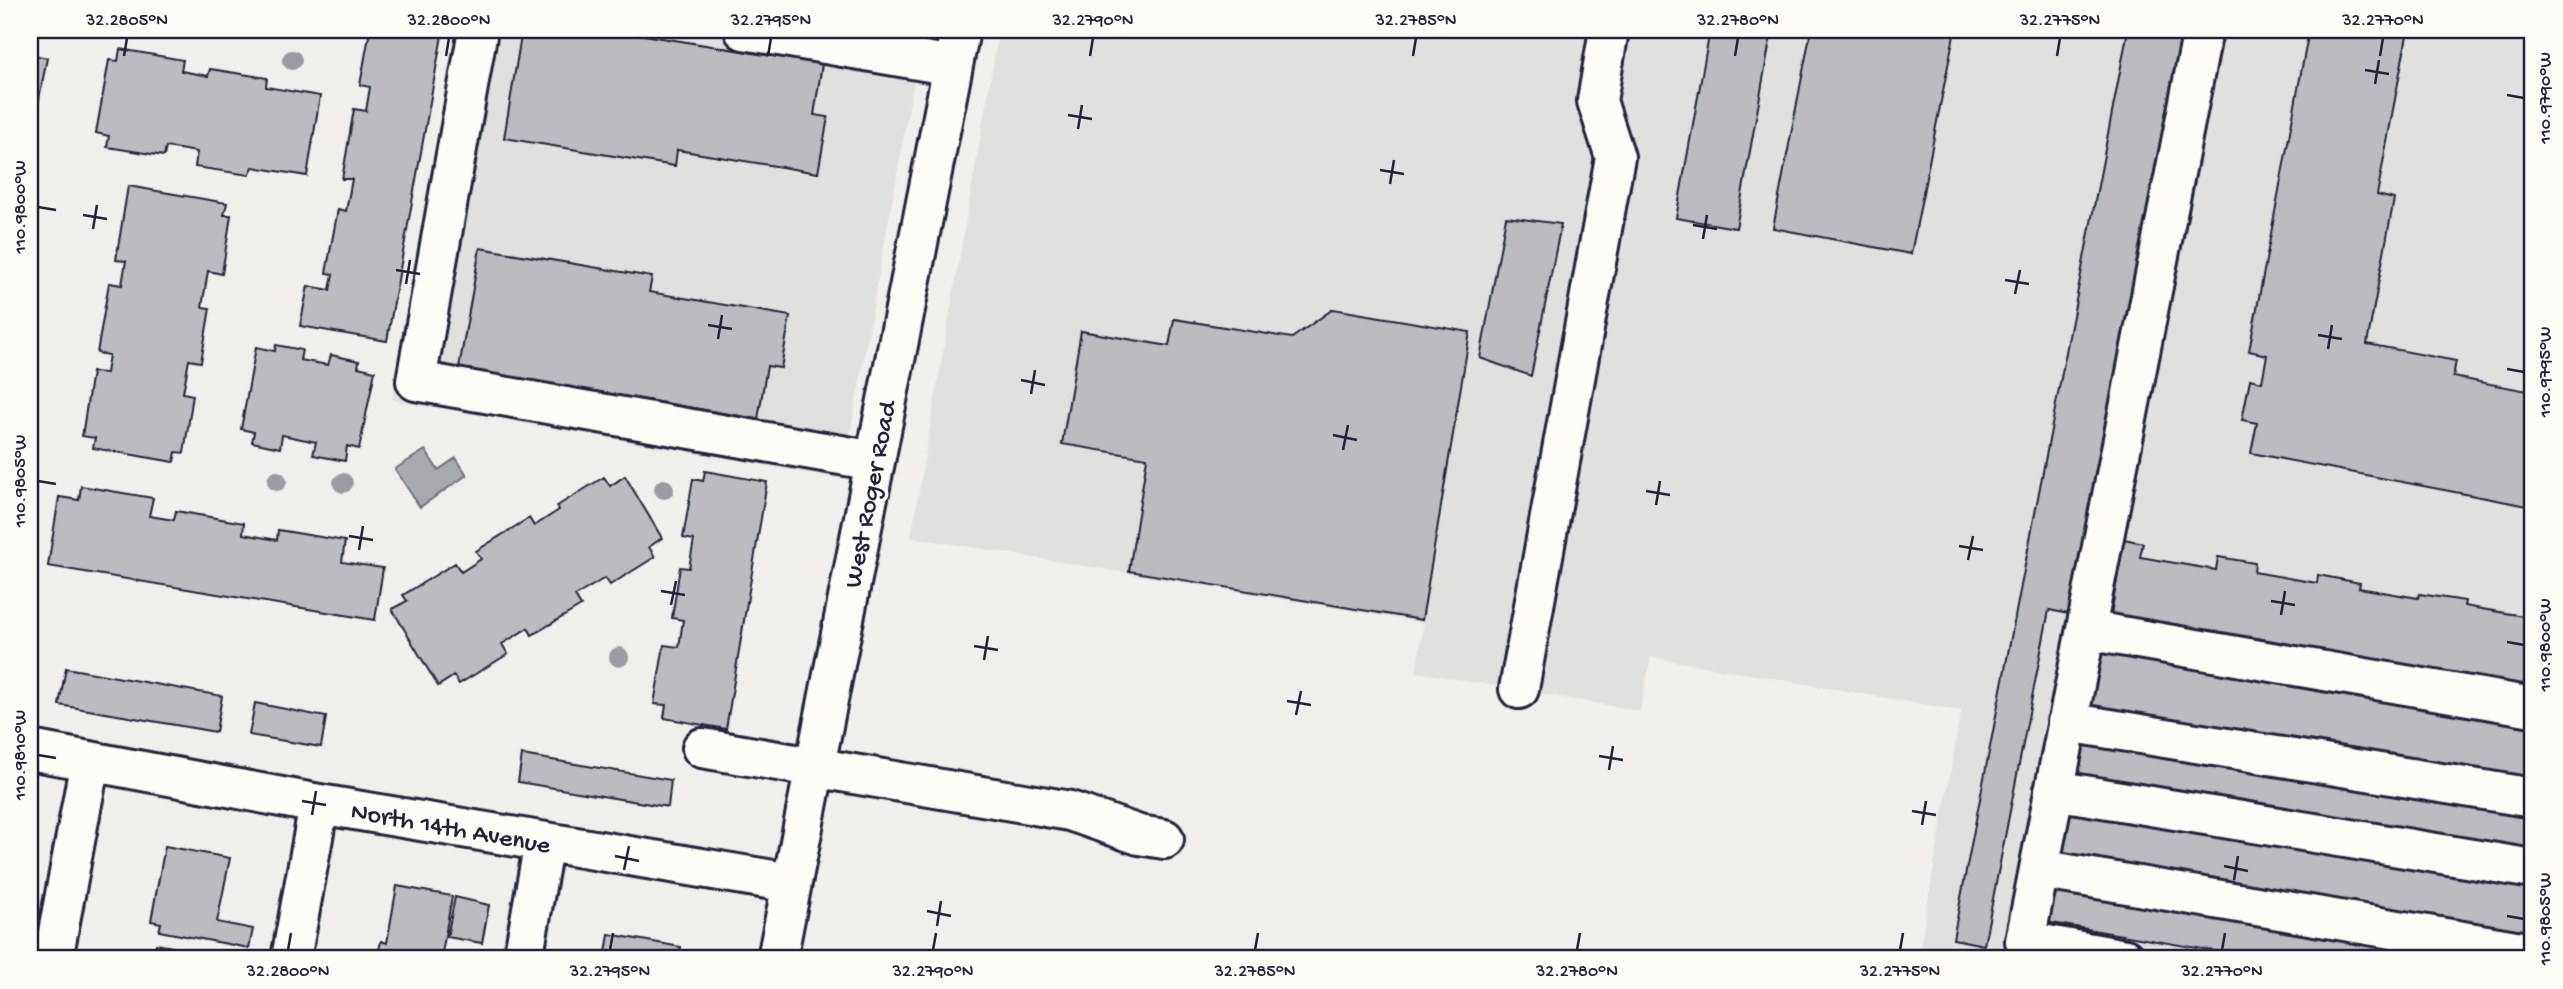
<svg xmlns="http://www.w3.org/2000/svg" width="2563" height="989" font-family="'Gochi Hand',sans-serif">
<rect width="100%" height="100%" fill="#f0efec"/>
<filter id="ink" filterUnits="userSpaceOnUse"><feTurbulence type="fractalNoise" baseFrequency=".0143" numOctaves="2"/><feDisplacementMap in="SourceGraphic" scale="14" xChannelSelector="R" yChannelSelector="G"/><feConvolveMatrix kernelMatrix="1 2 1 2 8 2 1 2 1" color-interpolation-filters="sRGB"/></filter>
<g filter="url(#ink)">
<path fill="#e0e0df" d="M462,30H923L842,479L392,400Z
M999,30H2533V959H1918L1961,711L1651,657L1640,711L1416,672L1424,623L911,537Z"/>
<path fill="#a9a9b0" stroke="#737381" stroke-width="2" d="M425,450L438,470L456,458L467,475L420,507L395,469Z"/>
<path fill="#bcbcc0" stroke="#22223b" stroke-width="2" d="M370,30H443L387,341L300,326L308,286L330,290L333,274L326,273L338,209L346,211L352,179H342L354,109L366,111L370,87L360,85Z
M522,30H613L822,64L814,115L828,117L818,173L677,150L675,166L504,138Z
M1710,30H1772L1736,228L1676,218Z
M1811,30H1955L1911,254L1773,228Z
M2128,30H2182L2069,614L2049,610L1984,945L1953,939Z
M2309,30H2408L2377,195L2394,199L2367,344L2456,361L2453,377L2533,392V507L2251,453L2257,423L2242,420L2250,379L2262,382L2267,355L2249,351Z
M120,49L183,60L181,71L208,76L210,69L267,78L266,87L320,96L307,176L253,167L249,175L195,167L197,152L166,147L164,156L107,147L109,136L96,133L109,60L118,61Z
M30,54L47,58L30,145Z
M128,186L227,203L224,215H231L222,274L208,271L202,307L210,308L201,362L189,360L183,393L193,395L184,453L176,452L174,462L93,448L95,438L82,436L92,372L106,373L109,355L97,353L109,283L122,285L126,261L116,260Z
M1506,217L1561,224L1531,376L1480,358Z
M480,248L652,277L649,292L790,316L781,368L767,366L758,419L459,368Z
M1333,309L1470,332L1422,620L1129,571L1147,458L1062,444L1081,331L1169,346L1174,319L1292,338Z
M276,345L302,350L300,360L328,365L331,355L359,361L358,367L375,371L359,449L347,446L345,461L313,455L316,442L282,435L280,448L252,442L254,432L241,429L256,347L275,351Z
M705,471L767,482L726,729L664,718L666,705L654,704L664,645L679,647L683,620L672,618L680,567L689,568L694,540L683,538L693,479L703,481Z
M625,476L662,538L649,547L655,557L610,585L605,578L575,596L581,606L532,635L528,628L502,644L508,654L459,684L454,676L438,686L392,609L407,601L403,595L455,563L461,572L481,559L476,551L529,518L534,526L559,510L557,506L604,477L610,486Z
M81,486L153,498L149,516L174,520L176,511L244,523L243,534L277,540L278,530L345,541L342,562L383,568L375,620L48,566L59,497L79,500Z
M2124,539L2143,543L2140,557L2216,570L2218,557L2255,563L2254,572L2317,583L2318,575L2360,583L2359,588L2418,598L2419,594L2465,601L2464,606L2523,616L2524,612L2533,614V694L2110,620Z
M2092,651L2533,726V781L2083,704Z
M66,668L222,696L216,732L59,705Z
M255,703L326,717L321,747L249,735Z
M2079,738L2533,815V853L2072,778Z
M522,755L671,780L668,807L518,782Z
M2067,810L2533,887V932L2060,854Z
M165,846L230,858L217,922L253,929L249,948L159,931L161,923L151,921Z
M2052,884L2492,959H2261L2046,922Z
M397,886L452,896L441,959H377L381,941L387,943Z
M455,897L489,905L482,943L447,937Z
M609,934L681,947L679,959H605Z
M156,944L211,954L210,959H154Z"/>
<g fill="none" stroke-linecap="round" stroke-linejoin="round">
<g stroke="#22223b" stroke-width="44">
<path id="minor" d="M478,30L416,381L875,461
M744,30L953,66
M2086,630L2533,707
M1519,689L1615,157L1597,101L1609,30
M2067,722L2533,798
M702,748L1070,811L1139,835L1164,839
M30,750L319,804L791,883
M2054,790L2533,869
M2039,869L2533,953
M53,959L90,761
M291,959L319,804
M523,959L544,842
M777,959L960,30
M2125,959L2025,941L2203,30"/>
</g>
<use href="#minor" stroke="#fdfcf7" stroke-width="38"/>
</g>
<g fill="#9c9ba3">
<circle cx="292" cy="60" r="10"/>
<circle cx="277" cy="481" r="10"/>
<circle cx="343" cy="483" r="10"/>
<circle cx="664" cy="489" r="10"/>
<circle cx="619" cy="657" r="10"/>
</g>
</g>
<path fill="none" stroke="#22223b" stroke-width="2.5" d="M124,56L127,38M446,56L449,38M768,56L771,38M1090,56L1093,38M1413,56L1416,38M1735,56L1738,38M2057,56L2060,38M2380,56L2383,38M2365,70L2389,74M2375,84L2379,60M2507,95L2524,98M1068,115L1092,119M1078,129L1082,105M1380,170L1404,174M1390,184L1394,160M38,207L56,210M83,215L107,219M1693,225L1717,229M93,229L97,205M1703,239L1707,215M396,270L420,274M2005,280L2029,284M406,284L410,260M2015,294L2020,270M708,325L732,329M2318,335L2342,339M718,339L722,315M2328,349L2332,325M2507,369L2524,372M1021,380L1045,385M1031,394L1035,370M1333,435L1357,440M1343,450L1348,425M38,481L56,484M1646,491L1670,495M1656,505L1660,481M349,536L373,540M1959,546L1983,550M359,550L363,526M1968,560L1973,536M661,591L685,595M2271,601L2295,605M671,605L676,581M2281,615L2285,591M2507,642L2524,645M974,646L998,650M984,660L988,636M1287,701L1311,705M1296,715L1301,691M38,755L56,758M1599,756L1623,760M1609,770L1613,746M302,801L326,805M1912,811L1936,815M312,815L316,791M1922,825L1926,801M615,856L639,861M2224,866L2248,871M624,870L629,846M2234,880L2238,856M927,911L951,916M2507,916L2524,919M937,926L941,901M288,950L291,933M610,950L613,933M933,950L936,933M1255,950L1258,933M1577,950L1580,933M1900,950L1903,933M2222,950L2225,933"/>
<g text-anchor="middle" stroke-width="7" stroke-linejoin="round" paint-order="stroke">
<g font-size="26" fill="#22223b" stroke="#fdfcf7">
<text transform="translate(868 494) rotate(-79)" y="9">West Roger Road</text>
<text transform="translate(451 826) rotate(10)" y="9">North 14th Avenue</text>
</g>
</g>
<rect width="2563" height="989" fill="none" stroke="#fdfcf7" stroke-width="77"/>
<rect x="38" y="38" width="2486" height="912" fill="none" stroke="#22223b" stroke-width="2.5"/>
<g font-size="18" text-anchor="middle" fill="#22223b">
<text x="127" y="25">32.2805°N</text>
<text x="449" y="25">32.2800°N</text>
<text x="771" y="25">32.2795°N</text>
<text x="1093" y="25">32.2790°N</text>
<text x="1416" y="25">32.2785°N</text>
<text x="1738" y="25">32.2780°N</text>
<text x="2060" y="25">32.2775°N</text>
<text x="2383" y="25">32.2770°N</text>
<text transform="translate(2544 98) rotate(-90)" y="6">110.9790°W</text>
<text transform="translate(19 207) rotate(-90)" y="6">110.9800°W</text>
<text transform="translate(2544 372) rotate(-90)" y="6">110.9795°W</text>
<text transform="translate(19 481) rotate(-90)" y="6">110.9805°W</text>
<text transform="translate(2544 645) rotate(-90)" y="6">110.9800°W</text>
<text transform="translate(19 755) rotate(-90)" y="6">110.9810°W</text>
<text transform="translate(2544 919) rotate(-90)" y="6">110.9805°W</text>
<text x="288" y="976">32.2800°N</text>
<text x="610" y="976">32.2795°N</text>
<text x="933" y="976">32.2790°N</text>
<text x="1255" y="976">32.2785°N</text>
<text x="1577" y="976">32.2780°N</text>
<text x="1900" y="976">32.2775°N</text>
<text x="2222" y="976">32.2770°N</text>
</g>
</svg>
